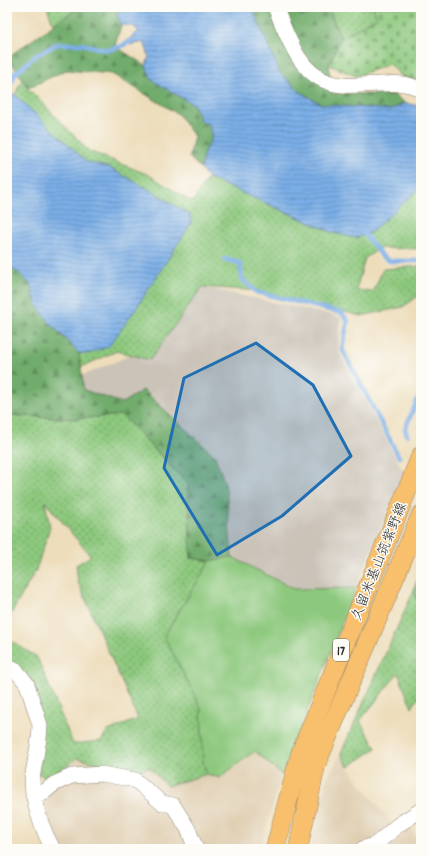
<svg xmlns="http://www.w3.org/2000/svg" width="428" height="856" font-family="Dekko,'Klee One',sans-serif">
<defs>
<pattern id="grass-dots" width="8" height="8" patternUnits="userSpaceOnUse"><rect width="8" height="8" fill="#8cc87d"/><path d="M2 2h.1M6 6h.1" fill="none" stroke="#73a367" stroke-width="1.8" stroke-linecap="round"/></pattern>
<pattern id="forest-firs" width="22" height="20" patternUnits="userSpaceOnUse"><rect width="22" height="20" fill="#71ac6c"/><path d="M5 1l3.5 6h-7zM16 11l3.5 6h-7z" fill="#5d8c59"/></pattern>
<pattern id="cemetery-stones" width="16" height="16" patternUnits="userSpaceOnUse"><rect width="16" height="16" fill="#8cc87d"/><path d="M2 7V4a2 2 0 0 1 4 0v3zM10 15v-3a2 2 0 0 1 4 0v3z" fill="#73a367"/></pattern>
<pattern id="water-rules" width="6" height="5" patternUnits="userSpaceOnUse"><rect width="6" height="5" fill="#7baee7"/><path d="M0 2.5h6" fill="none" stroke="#658ebb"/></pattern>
</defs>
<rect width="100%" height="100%" fill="#fdfcf7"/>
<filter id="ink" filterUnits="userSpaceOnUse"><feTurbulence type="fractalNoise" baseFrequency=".025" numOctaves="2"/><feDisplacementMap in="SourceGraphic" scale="8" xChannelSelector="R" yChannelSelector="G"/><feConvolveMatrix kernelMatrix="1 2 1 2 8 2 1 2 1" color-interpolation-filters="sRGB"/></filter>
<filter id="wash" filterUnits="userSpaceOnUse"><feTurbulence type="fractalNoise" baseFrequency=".012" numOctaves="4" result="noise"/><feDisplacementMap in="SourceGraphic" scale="16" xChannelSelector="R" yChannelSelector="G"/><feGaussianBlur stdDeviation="0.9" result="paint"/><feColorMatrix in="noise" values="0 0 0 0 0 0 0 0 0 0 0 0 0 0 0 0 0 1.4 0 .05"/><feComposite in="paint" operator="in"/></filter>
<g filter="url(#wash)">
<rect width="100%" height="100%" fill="#edddbb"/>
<path fill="#dfceb1" d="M255,751L282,775L264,834L261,849H59L48,830L41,801L47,780L77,758L134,773L149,767L167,786L207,774L219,778Z
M341,753L348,767L392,824L409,825L421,845V849H310L326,780Z"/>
<path fill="#cbc3b8" d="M202,287L341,317L338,351L404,473L356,588L294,589L232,557L226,487L122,403L84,390L82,376L131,355L150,360Z"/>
<path fill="url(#grass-dots)" stroke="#5c7a54" d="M47,7H79L53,24Z
M328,7H373L378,17L341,38Z
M22,79L28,88L89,151L149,175L192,202L208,178L334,233H370L421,187V249L381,248L365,258L356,290L373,292L383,269L421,266V294L403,307L361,316L259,291L202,287L150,360L117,351L81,367L79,353L88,354L110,168L87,162L15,95Z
M7,415L75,419L122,415L188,484L191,558L210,561L164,636L201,708L203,762L207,774L167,786L149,767L134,773L77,758L47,780L37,772L33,682L7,664V642H13L37,657L73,744L101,741L108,731L138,719L78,582L76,565L91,556L45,502L50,527L36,570L7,621Z
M413,592L421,606V693L412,708L398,673L360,721L376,748L348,767L341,753Z"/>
<path fill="url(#forest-firs)" stroke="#4e6c4c" d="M79,7H127L117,15L121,25L115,46L146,66L152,80L194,105L200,120L209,125L212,138L204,152L201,169L189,157L194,136L178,114L112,74L66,70L28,88L8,57Z
M250,7H328L341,38L329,65L331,93L394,95L405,103L391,110L321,104L300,92L280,73L254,12Z
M7,267L18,272L30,284L37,305L49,322L79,353L84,390L122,403L143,390L215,456L226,487L232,557L210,561L191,558L188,484L122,415L75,419L7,415Z
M421,570V606L413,592Z"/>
<path fill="url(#cemetery-stones)" stroke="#5c7a54" d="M373,7H421V82L402,77L390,64L356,76L329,65L341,38L377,17Z"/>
<path fill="#8cc87d" stroke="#5c7a54" d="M232,557L294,589L356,588L282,775L255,751L219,778L207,774L203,762L201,708L164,636L210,561Z"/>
<path fill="url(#water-rules)" stroke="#536c89" d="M127,7H250L254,12L280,73L300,92L321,104L391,110L405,103L420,106L421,107V187L370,233L356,238L334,233L208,178L201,169L204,152L212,138L209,125L200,120L194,105L152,80L146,66L149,56L144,42L131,45L127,41L139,31L133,26L121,25L117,15Z
M7,90L15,95L87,162L110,168L157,194L190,215L192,222L133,313L109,346L88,354L79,353L49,322L37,305L30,284L18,272L7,267Z"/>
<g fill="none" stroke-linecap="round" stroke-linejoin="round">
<path stroke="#7baee7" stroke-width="4.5" d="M7,72L16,73L35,56L57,44H82L107,50L120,47L133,40
M7,90L16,73
M362,231L383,257L390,261H421
M224,259L240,263L242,279L256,292L342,313L348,321L342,349L399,457
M407,435L405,429L421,391"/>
</g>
</g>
<g filter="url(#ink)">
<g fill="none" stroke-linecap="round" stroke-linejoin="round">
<g stroke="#8c8473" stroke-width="16">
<path id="minor" d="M275,7C287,34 297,71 328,82C344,88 363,84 380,84C394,83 408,82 421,90
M7,668L15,669L27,684L40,725L39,739L32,779L33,794L43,793L54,784L72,776L102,774L135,780L162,803L173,805L188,829L196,849
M33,794C37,814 43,831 53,849
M362,849L376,844L398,825L421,810"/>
</g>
<g stroke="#8c8473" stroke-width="20">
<path id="major" d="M275,849L301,752L421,456
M298,849L316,764L421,515"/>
</g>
<use href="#minor" stroke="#fff" stroke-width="15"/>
<use href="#major" stroke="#f8bf6c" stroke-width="19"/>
</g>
</g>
<path fill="#1f6fb2" fill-opacity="0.2" stroke="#1f6fb2" stroke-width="3" stroke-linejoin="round" d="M256,343L313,385L351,456L282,516L217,555L164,468L184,378Z"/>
<g text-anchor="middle" stroke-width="3" stroke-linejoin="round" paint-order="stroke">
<rect fill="#fdfcf7" stroke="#6a6a68" stroke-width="1" x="333" y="639" width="16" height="22" rx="3"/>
<g font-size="13" font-weight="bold" fill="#2b2b2b">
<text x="341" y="655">17</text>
</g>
<g font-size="14" fill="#2b2b2b" stroke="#fdfcf7">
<text transform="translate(378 561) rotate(-68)" y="5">久留米基山筑紫野線</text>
</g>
</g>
<rect width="428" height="856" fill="none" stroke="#fdfcf7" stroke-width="24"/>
</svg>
